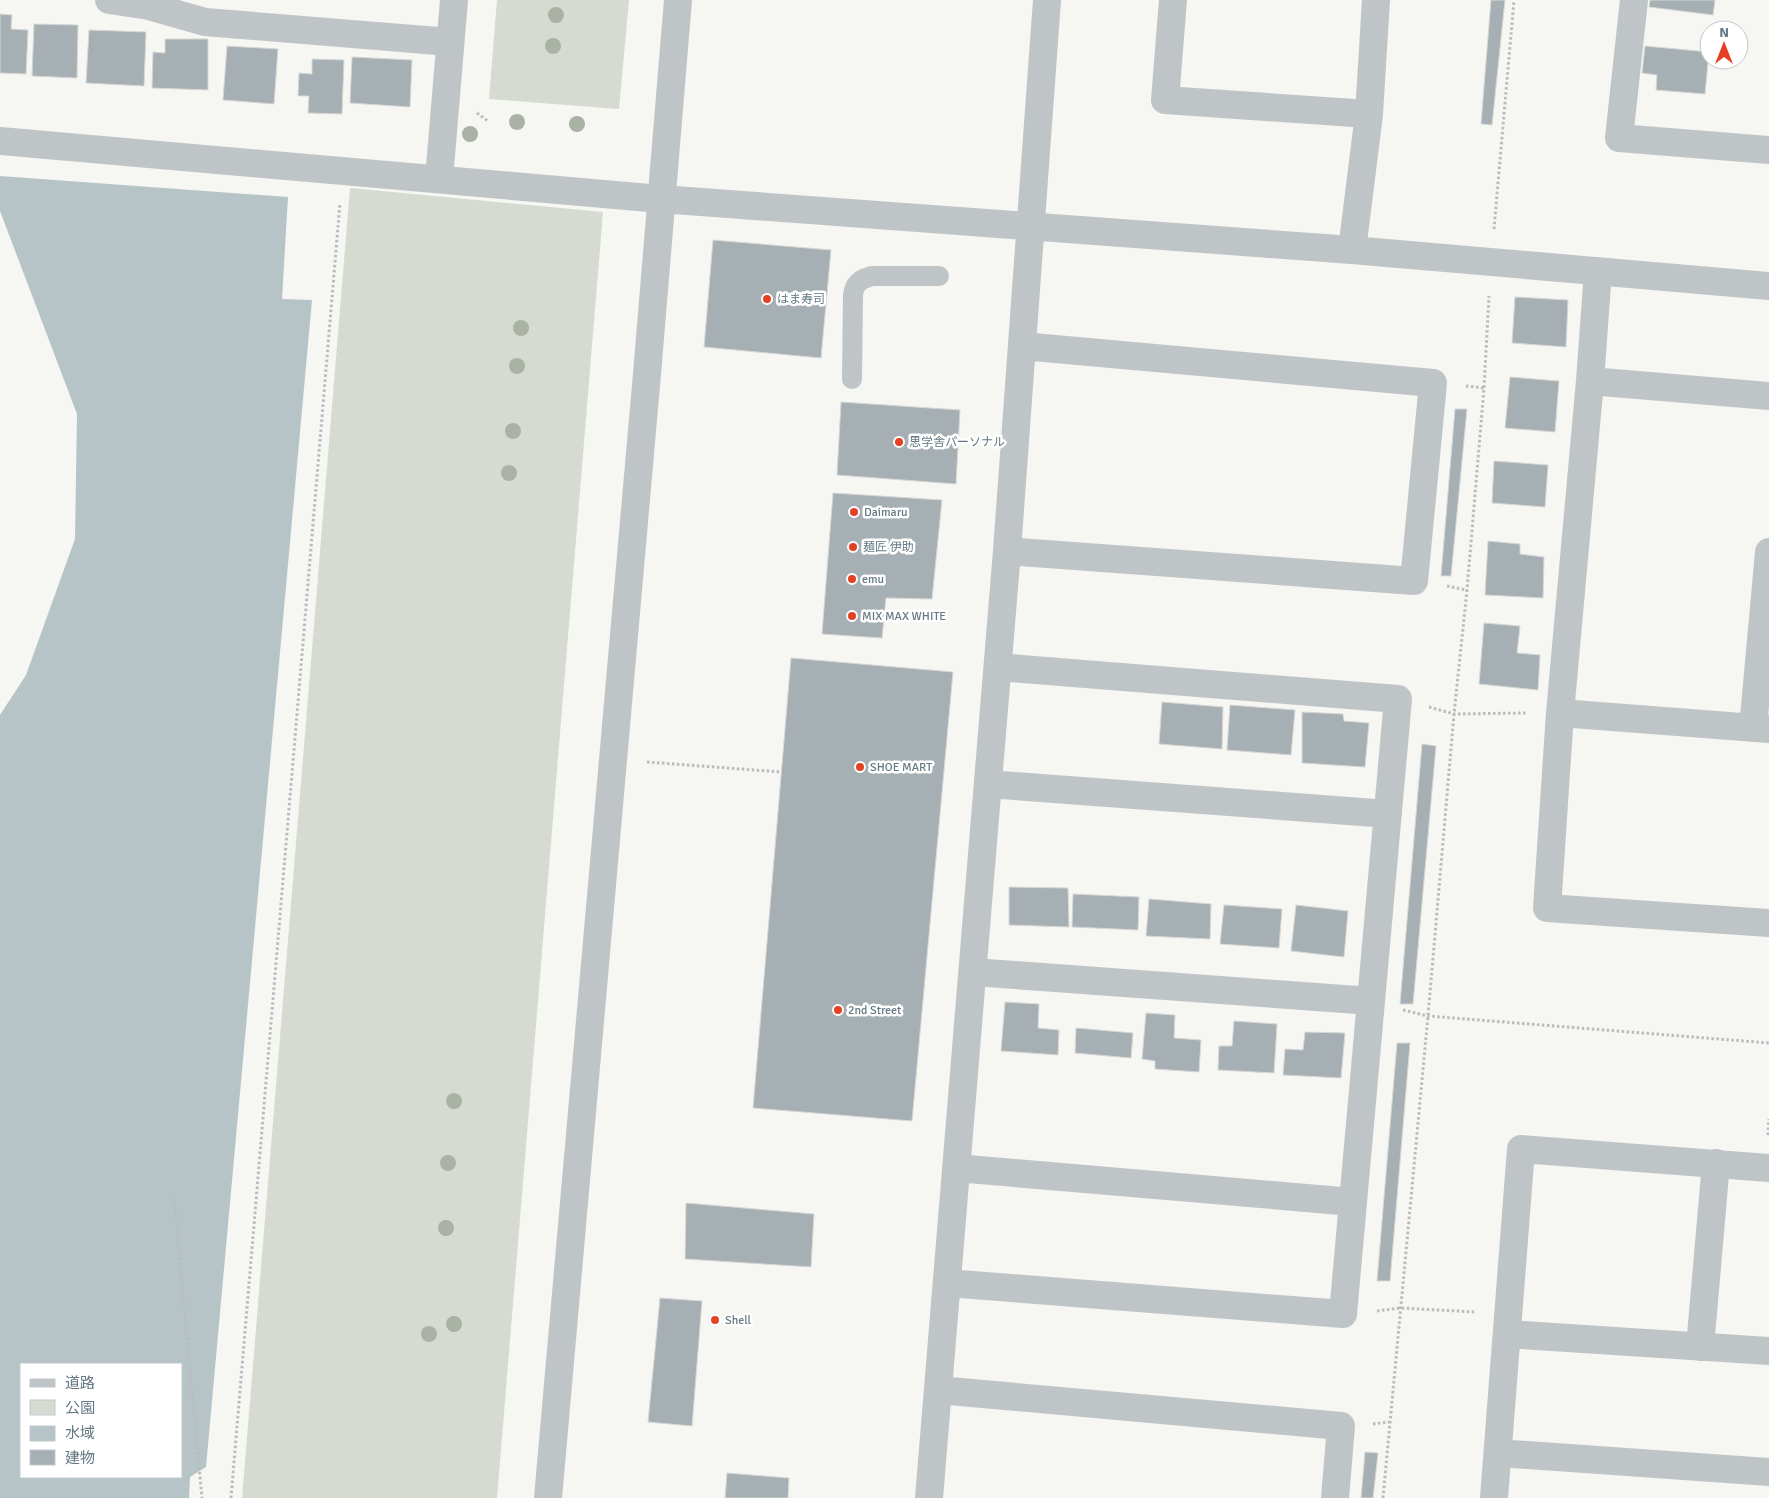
<svg xmlns="http://www.w3.org/2000/svg" width="1769" height="1498" font-family="Signika,'Noto Sans JP',sans-serif">
<rect width="100%" height="100%" fill="#f6f6f2"/>
<path fill="#d6dbd2" d="M497,0H629L619,109L489,99Z
M350,188L603,212L497,1498H242Z"/>
<path fill="#b6c4c7" fill-rule="evenodd" d="M0,176L288,197L282,299L312,300L206,1467L190,1477L189,1498H0V715L26,675L75,539L77,414L0,211ZM21,1364H181V1477H21Z"/>
<path fill="#a6b0b4" stroke="#d7d7d5" d="M1491,0H1505L1492,125L1481,124Z
M1650,0H1715L1713,15L1649,7Z
M0,14L12,15L11,29L28,30L26,74L0,73Z
M34,24L78,25L77,78L32,76Z
M89,30L146,32L144,86L86,83Z
M165,39H208V90L152,88L153,52L165,53Z
M227,46L278,49L274,104L223,100Z
M1645,46L1709,52L1705,94L1656,90L1657,75L1642,73Z
M352,57L412,60L410,107L350,103Z
M312,59L344,60L342,114L308,113L309,96H298L299,73L312,74Z
M713,240L831,250L821,358L704,347Z
M1515,297L1568,300L1566,347L1512,343Z
M1510,377L1559,381L1555,432L1505,428Z
M841,402L960,410L956,484L837,475Z
M1455,409H1467L1451,576H1441Z
M1494,461L1548,465L1545,507L1492,503Z
M833,493L942,500L932,599L886,598L882,638L822,634Z
M1488,541L1520,544V554L1544,557L1543,598L1485,595Z
M1484,623L1520,626L1517,653L1540,655L1538,690L1479,684Z
M791,658L953,672L912,1121L753,1108Z
M1162,702L1223,707L1222,749L1159,744Z
M1230,705L1295,710L1291,755L1227,750Z
M1302,712L1343,714L1344,721L1369,723L1365,767L1302,763Z
M1422,744L1436,746L1413,1004H1400Z
M1009,887L1068,888L1069,927L1009,925Z
M1073,894L1139,897L1138,930L1072,927Z
M1149,899L1211,904L1210,939L1146,936Z
M1224,905L1282,909L1279,948L1220,944Z
M1296,905L1348,911L1344,957L1291,951Z
M1005,1002L1039,1004L1038,1028L1059,1030L1058,1055L1001,1051Z
M1146,1013L1175,1015L1174,1038L1201,1040L1199,1072L1155,1069V1061L1142,1059Z
M1234,1021L1277,1024L1274,1073L1218,1070L1219,1046H1232Z
M1076,1028L1133,1033L1131,1058L1075,1053Z
M1305,1032L1345,1033L1341,1078L1283,1075L1285,1049L1303,1050Z
M1397,1043H1410L1390,1281H1377Z
M686,1203L814,1214L811,1267L685,1259Z
M660,1298L702,1301L692,1426L648,1422Z
M1365,1452L1378,1453L1373,1498H1361Z
M727,1473L789,1478L788,1498H725Z"/>
<g fill="none" stroke-linecap="round" stroke-linejoin="round">
<path stroke="#b9bcbe" stroke-width="3" stroke-dasharray="2.5 2.5" stroke-linecap="butt" d="M477,113L488,121
M1494,229L1514,0
M1466,386L1484,388
M1447,586L1467,590
M1429,707L1454,714L1527,713
M647,762L781,772
M1403,1010L1428,1016L1769,1043
M1768,1135L1769,1119
M174,1198L202,1498
M1377,1311L1400,1308L1476,1312
M1373,1424L1389,1422
M231,1498L340,203
M1383,1498L1428,1016L1454,714L1467,590L1484,388L1489,296"/>
<path stroke="#bfc4c7" stroke-width="20" d="M852,379L853,295C854,283 861,279 872,276H939"/>
<path stroke="#bfc4c7" stroke-width="28" d="M109,0L149,6L205,22L450,42
M1173,0L1165,100L1369,114
M1634,0L1619,138L1769,150
M0,141L661,199L1352,250L1769,286
M439,179L454,0
M1352,250L1369,114L1376,0
M1598,271L1590,381L1560,713L1547,908L1769,923
M1590,381L1769,396
M1007,551L1414,581L1433,383L1022,346
M1560,713L1769,729
M1753,728L1769,552
M988,784L1388,814
M973,972L1371,1001
M956,1168L1353,1202
M947,1283L1343,1314L1398,699L998,667
M1507,1334L1769,1351
M1700,1347L1716,1163
M938,1390L1341,1426L1335,1498
M1498,1453L1769,1472
M929,1498L1007,551L1047,0
M1494,1498L1521,1149L1769,1168"/>
<path stroke="#bfc4c7" stroke-width="28" d="M548,1498L647,374L678,0"/>
</g>
<g fill="#a9b2a4">
<circle cx="556" cy="15" r="8"/>
<circle cx="553" cy="46" r="8"/>
<circle cx="517" cy="122" r="8"/>
<circle cx="577" cy="124" r="8"/>
<circle cx="470" cy="134" r="8"/>
<circle cx="521" cy="328" r="8"/>
<circle cx="517" cy="366" r="8"/>
<circle cx="513" cy="431" r="8"/>
<circle cx="509" cy="473" r="8"/>
<circle cx="454" cy="1101" r="8"/>
<circle cx="448" cy="1163" r="8"/>
<circle cx="446" cy="1228" r="8"/>
<circle cx="454" cy="1324" r="8"/>
<circle cx="429" cy="1334" r="8"/>
</g>
<g fill="#e44024" stroke="#fff" stroke-width="2">
<circle cx="767" cy="299" r="5"/>
<circle cx="899" cy="442" r="5"/>
<circle cx="854" cy="512" r="5"/>
<circle cx="853" cy="547" r="5"/>
<circle cx="852" cy="579" r="5"/>
<circle cx="852" cy="616" r="5"/>
<circle cx="860" cy="767" r="5"/>
<circle cx="838" cy="1010" r="5"/>
<circle cx="715" cy="1320" r="5"/>
</g>
<g text-anchor="middle" stroke-width="5" stroke-linejoin="round" paint-order="stroke">
<g font-size="12" fill="#657984" stroke="#fff" text-anchor="start">
<text x="777" y="303">はま寿司</text>
<text x="909" y="446">思学舎パーソナル</text>
<text x="864" y="516">Daimaru</text>
<text x="863" y="551">麺匠 伊助</text>
<text x="862" y="583">emu</text>
<text x="862" y="620">MIX MAX WHITE</text>
<text x="870" y="771">SHOE MART</text>
<text x="848" y="1014">2nd Street</text>
<text x="725" y="1324">Shell</text>
</g>
</g>
<rect x="20" y="1363" width="162" height="115" fill="#ffffff" stroke="#c1c9ce"/>
<rect x="30" y="1379" width="25" height="8" fill="#bfc4c7" stroke="#c1c9ce"/>
<text x="65" y="1388" font-size="15" fill="#657984">道路</text>
<rect x="30" y="1400" width="25" height="15" fill="#d6dbd2" stroke="#c1c9ce"/>
<text x="65" y="1413" font-size="15" fill="#657984">公園</text>
<rect x="30" y="1426" width="25" height="15" fill="#b6c4c7" stroke="#c1c9ce"/>
<text x="65" y="1438" font-size="15" fill="#657984">水域</text>
<rect x="30" y="1450" width="25" height="15" fill="#a6b0b4" stroke="#c1c9ce"/>
<text x="65" y="1463" font-size="15" fill="#657984">建物</text>
<g transform="translate(1724 45)"><circle r="24" fill="#ffffff" stroke="#c1c9ce"/>
<path d="M0-4L9 19L0 12L-9 19Z" fill="#e44024"/>
<text y="-8" font-size="14" font-weight="bold" text-anchor="middle" fill="#657984">N</text>
</g>
</svg>
